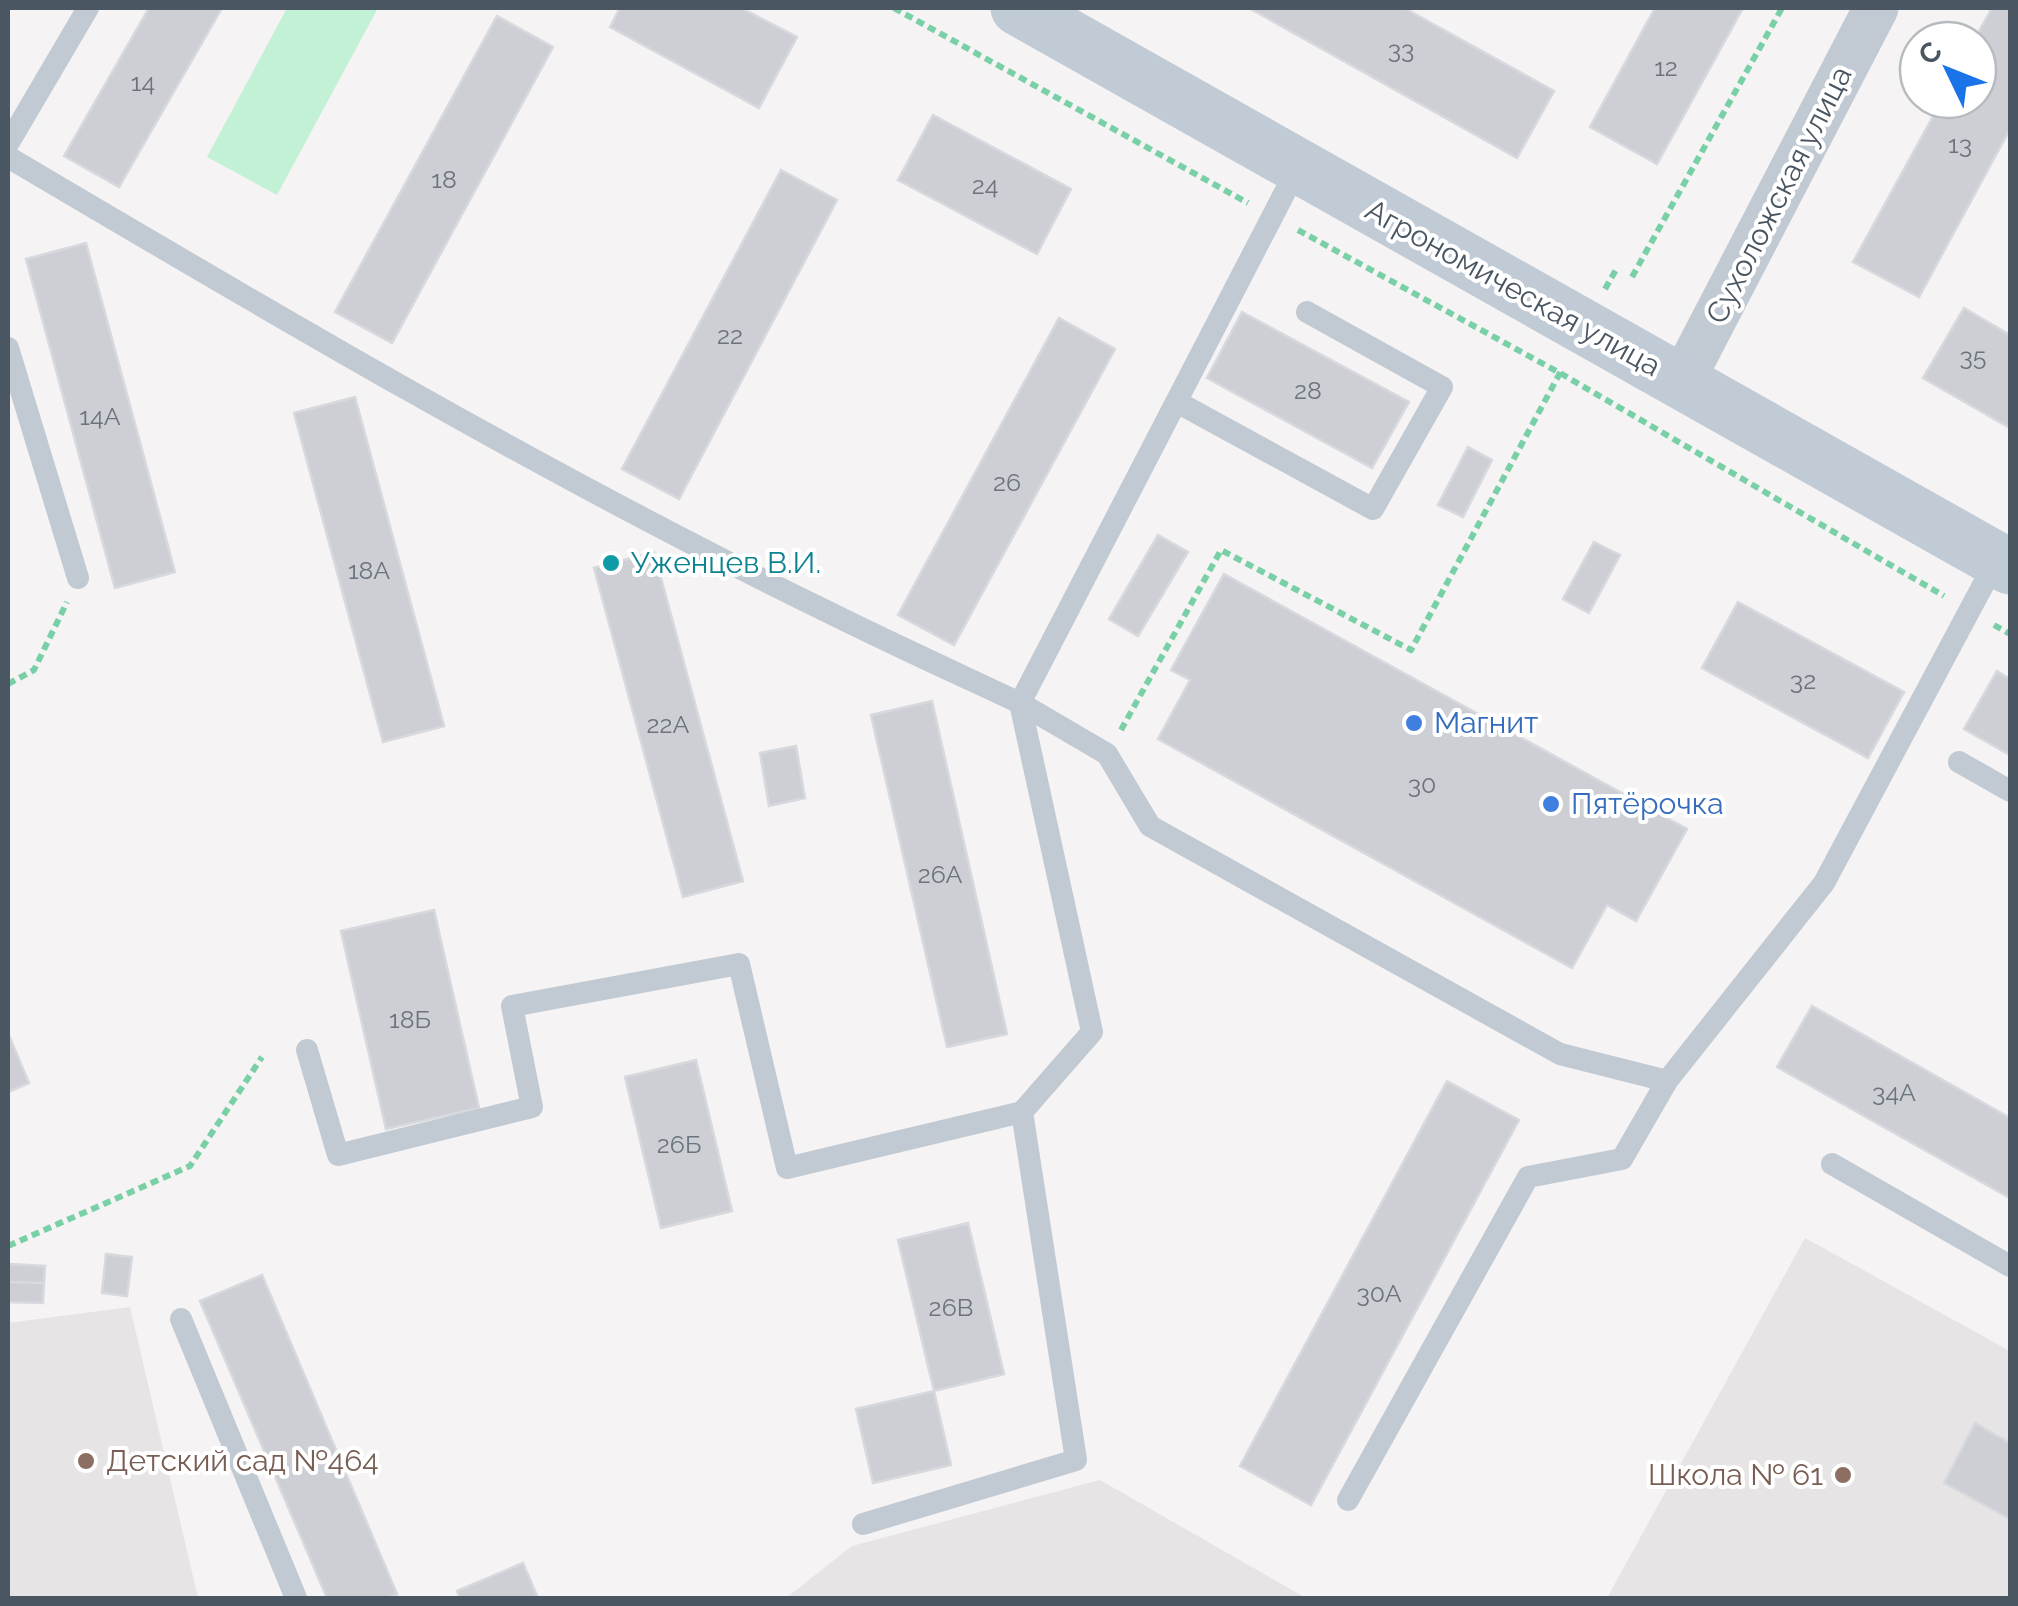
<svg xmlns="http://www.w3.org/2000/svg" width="2018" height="1606" font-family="Raleway,sans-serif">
<rect width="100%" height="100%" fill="#f5f3f3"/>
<path fill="#e6e4e5" d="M1805,1238L2010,1351V1598H1607Z
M130,1307L198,1598H8V1323Z
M1100,1480L1306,1598H786L852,1546Z"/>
<path fill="#c3f1d5" d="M287,8H378L277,195L207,157Z"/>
<path fill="#cdcfd5" stroke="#d7d9de" stroke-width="2.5" d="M149,8H222L119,187L64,156Z
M620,8H741L797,37L759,108L610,27Z
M1249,8H1404L1554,91L1517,158Z
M1655,8H1743L1657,164L1590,127Z
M1992,8H2010V129L1919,297L1853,262L1942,100H1978V40H1974Z
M497,16L553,47L392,343L335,312Z
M933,115L1071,189L1037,254L898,180Z
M781,170L837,200L679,499L622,469Z
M86,243L175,572L115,588L26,259Z
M1964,308L2010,335V428L1923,378Z
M1242,312L1409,402L1372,468L1207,378Z
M1059,318L1115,349L954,645L898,615Z
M355,397L444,726L383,742L294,413Z
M1468,447L1492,460L1463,517L1438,505Z
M1158,535L1188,552L1138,636L1109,619Z
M1594,542L1620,555L1589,613L1563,599Z
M654,552L743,881L683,897L594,568Z
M1224,574L1687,829L1636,921L1607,905L1572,968L1158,739L1190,680L1171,670Z
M1738,602L1904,692L1868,758L1702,668Z
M1997,671L2010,679V755L1964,729Z
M932,701L1007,1034L947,1047L871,715Z
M796,746L805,798L769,806L760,753Z
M434,910L479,1108L386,1129L341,931Z
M1812,1006L2010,1118V1198L1777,1067Z
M8,1033L29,1083L8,1092Z
M696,1060L732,1211L661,1228L625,1077Z
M1447,1081L1519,1120L1311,1505L1240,1466Z
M968,1223L1004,1374L934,1391L898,1240Z
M106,1254L132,1257L127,1296L102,1293Z
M9,1264L45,1266L44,1283L8,1282Z
M262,1275L397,1594L387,1598H327L200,1301Z
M8,1282L44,1283L43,1303L8,1302Z
M934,1391L951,1465L873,1483L856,1409Z
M1975,1423L2010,1443V1519L1944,1483Z
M523,1563L538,1598H460L457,1591Z"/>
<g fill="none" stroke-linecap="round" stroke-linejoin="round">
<path stroke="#7ad0a6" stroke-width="6" stroke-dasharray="8 5" stroke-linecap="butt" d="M894,8L1248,203
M1298,230L1560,373L1944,596
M1632,277L1782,8
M1605,289L1617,268
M1994,625L2010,634
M8,684L34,670L67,602
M1121,730L1221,550L1411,650L1561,371
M8,1246L190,1166L262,1057"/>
<path stroke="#c1cad2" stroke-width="22" d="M8,144L88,8
M8,157C275,315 543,473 822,609C888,642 954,672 1020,703L1092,1032L1022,1112L787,1168L739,964L512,1006L532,1107L338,1155L307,1050
M1298,167L1020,703L1107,754L1150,826L1560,1054L1667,1081
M8,348L78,578
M1177,402L1373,509L1442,387L1307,312
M1959,762L2010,791
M1832,1164L2010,1266
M181,1319L296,1598
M1348,1500L1528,1177L1622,1159L1667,1081L1824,883L1997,559
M863,1524L1076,1460L1022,1112"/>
<path stroke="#c1cad2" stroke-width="45" d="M1681,383L1876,8"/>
<path stroke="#c1cbd6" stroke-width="55" d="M1018,8L2010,567"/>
</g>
<circle fill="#0f9aa8" stroke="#fff" stroke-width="4" cx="611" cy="563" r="10"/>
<g fill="#3f7fe0" stroke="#fff" stroke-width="4">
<circle cx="1414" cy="723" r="10"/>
<circle cx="1551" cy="804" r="10"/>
</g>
<g fill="#8d6e63" stroke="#fff" stroke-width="4">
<circle cx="86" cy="1461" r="10"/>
<circle cx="1843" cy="1475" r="10"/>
</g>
<g text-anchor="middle" stroke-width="8" stroke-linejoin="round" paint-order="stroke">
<g font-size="25" fill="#6b747e">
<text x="1401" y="58">33</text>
<text x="1666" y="76">12</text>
<text x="143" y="91">14</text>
<text x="1960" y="153">13</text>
<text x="444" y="188">18</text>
<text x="985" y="194">24</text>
<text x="730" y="344">22</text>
<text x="1973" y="365">35</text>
<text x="1308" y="399">28</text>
<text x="100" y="425">14А</text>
<text x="1007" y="491">26</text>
<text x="369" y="579">18А</text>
<text x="1803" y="689">32</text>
<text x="668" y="733">22А</text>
<text x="1422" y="793">30</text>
<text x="940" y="883">26А</text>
<text x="410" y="1028">18Б</text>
<text x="1894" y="1101">34А</text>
<text x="679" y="1153">26Б</text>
<text x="1379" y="1302">30А</text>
<text x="951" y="1316">26В</text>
</g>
<g font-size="30" fill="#4a5661" stroke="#fff">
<text transform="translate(1779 195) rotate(-63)" y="10">Сухоложская улица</text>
<text transform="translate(1513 288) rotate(29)" y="10">Агрономическая улица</text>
</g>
<g font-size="30" fill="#0d838f" stroke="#fff" text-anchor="start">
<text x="631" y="573">Уженцев В.И.</text>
</g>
<g font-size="30" fill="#366cbe" stroke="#fff" text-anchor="start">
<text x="1434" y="733">Магнит</text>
<text x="1571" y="814">Пятёрочка</text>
</g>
<g font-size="30" fill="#785e54" stroke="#fff" text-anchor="start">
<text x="106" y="1471">Детский сад №464</text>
<text x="1823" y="1485" text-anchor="end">Школа № 61</text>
</g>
</g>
<rect width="2018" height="1606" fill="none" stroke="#4a5661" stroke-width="20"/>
<g transform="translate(1948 70) rotate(313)"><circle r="48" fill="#ffffff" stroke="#b7bbc0" stroke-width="2.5"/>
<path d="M0-8L18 38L0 25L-18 38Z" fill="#1a73e8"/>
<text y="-15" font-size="28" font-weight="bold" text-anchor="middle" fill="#4a5661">С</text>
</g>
</svg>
